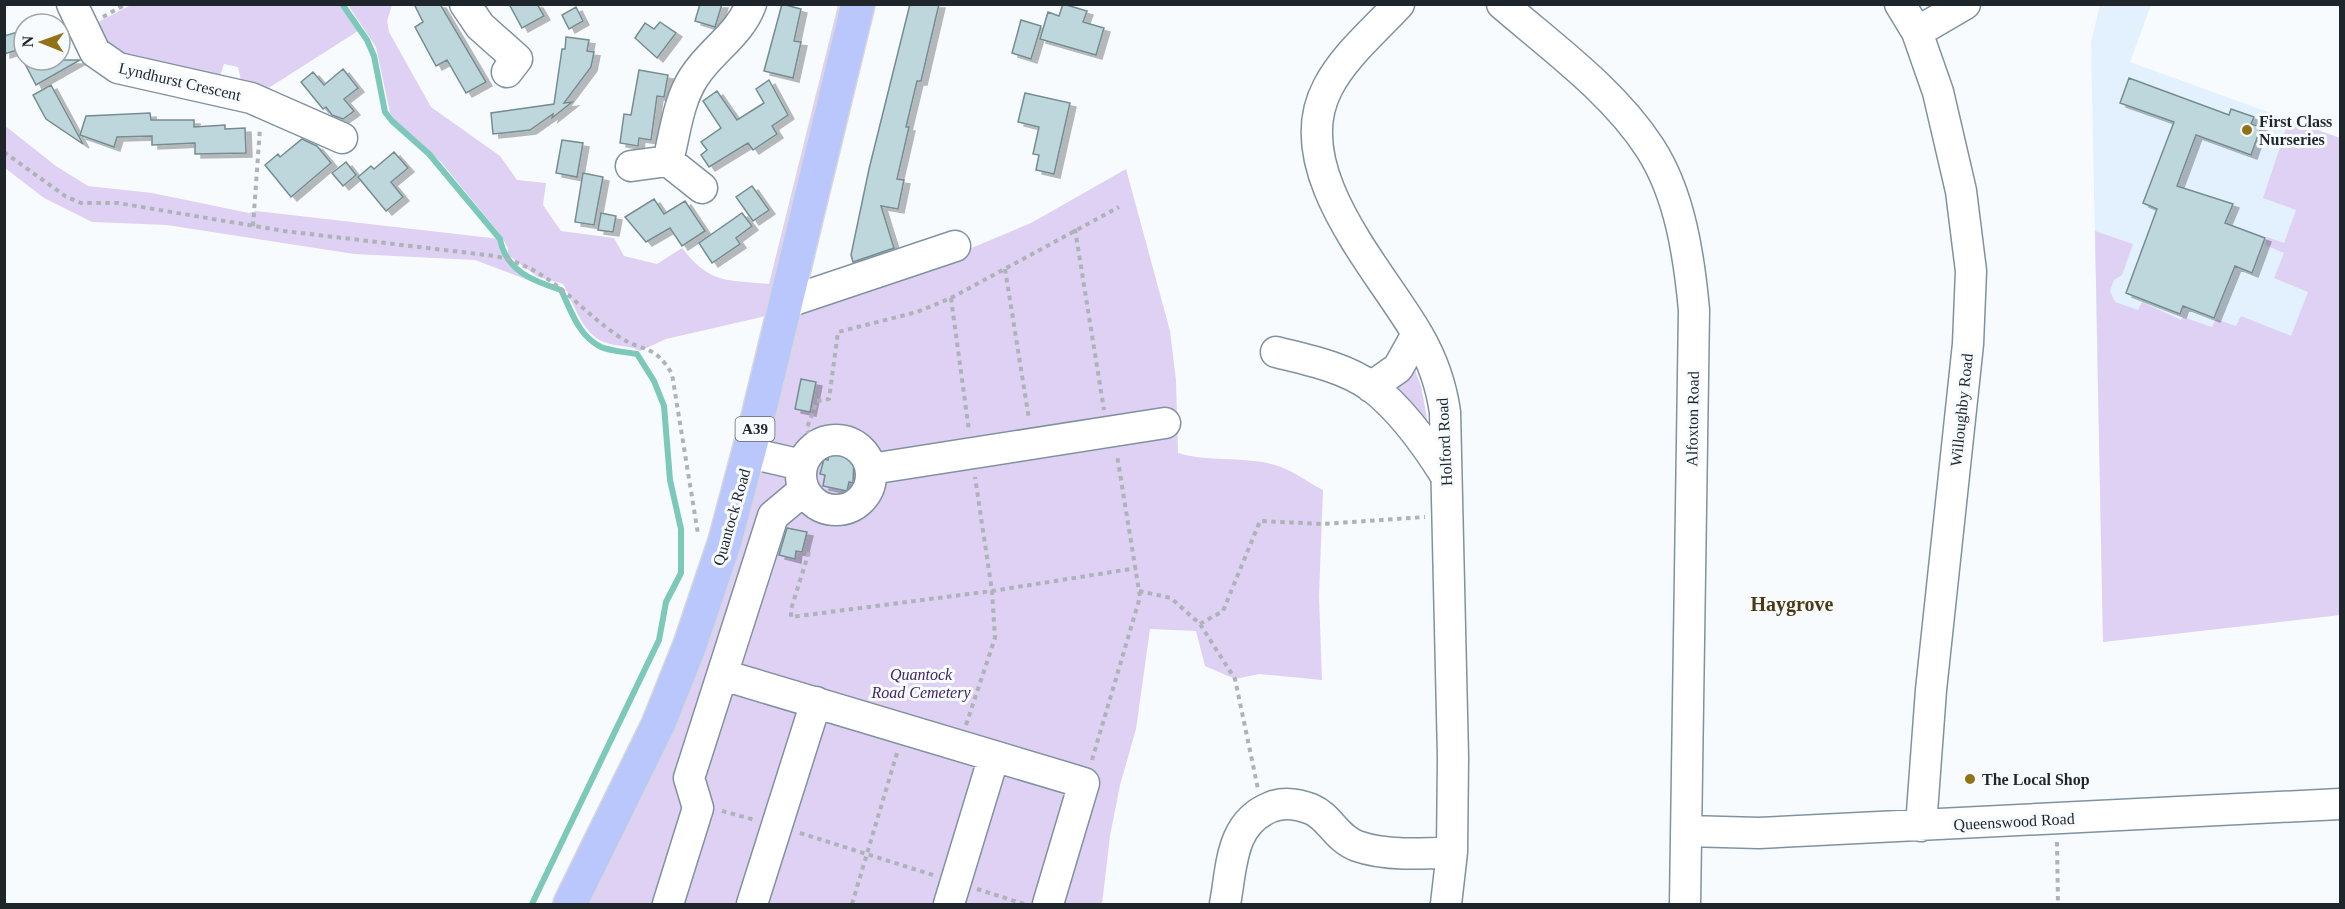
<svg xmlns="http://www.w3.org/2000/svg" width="2345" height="909" font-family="Georgia,serif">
<defs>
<filter id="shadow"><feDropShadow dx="6" dy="4" stdDeviation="0" flood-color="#0004"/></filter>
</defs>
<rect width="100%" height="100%" fill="#f7fbfe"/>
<path fill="#e2f1fd" d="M2100,5H2151L2130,62L2340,138V615L2103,642L2091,42Z"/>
<path fill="#ded1f4" d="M338,4L358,31L267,89L242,85L238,67L224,64L219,79L117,60L91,26L131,5Z
M348,5H392L387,21L389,32L431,107L500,156L517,180L546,183L543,205L561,231L614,238L624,256L657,264L682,248C710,284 726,280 769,284L838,5H846L770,315L666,339L640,351C629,345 616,347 604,342C582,334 574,303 563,284L538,277L508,255V248L500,234L441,162L397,123L390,113L376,47Z
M2289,120L2340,138V615L2103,642L2095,231L2133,244L2122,275L2114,280L2110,291L2115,302L2138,310L2142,302L2181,320L2183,317L2212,327L2216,319L2236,326L2241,316L2291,336L2308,292L2274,278L2284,253L2265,245L2267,237L2284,243L2296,210L2263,198Z
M4,125L56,166L88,186L152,193L249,213L256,211L500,239L503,253L533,282L475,260L354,254L167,225L92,222L44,198L5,168Z
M1126,169L1170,331L1176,380L1178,453C1210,463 1249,455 1281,467C1295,472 1309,483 1323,490L1319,596L1322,680L1259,674L1235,679L1205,666L1196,631L1150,629L1136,729L1120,785L1110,836L1102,904H589L799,303L938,262L1031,223Z
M1411,360L1421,386L1429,429L1385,384Z"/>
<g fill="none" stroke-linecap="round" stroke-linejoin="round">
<path stroke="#7cc8b9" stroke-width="6" d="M342,4L367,40L374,56L385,112L392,121L429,154L500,239C506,271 533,281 561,290C571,310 578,336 601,347C610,351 626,352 637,354L654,381L664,406L670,480L681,529V573L666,602L659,640L532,904"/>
</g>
<path fill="#bdd7dc" stroke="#758d91" stroke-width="1.5" filter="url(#shadow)" d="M414,4H440L486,82L466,93L447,60L436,66L415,27L423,22Z
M509,4H537L544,16L522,28Z
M700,4H722L715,27L695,21Z
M782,4L801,9L794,41L801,42L793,78L764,71Z
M910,4H939L921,81H917L906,127H909L897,179L904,180L898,209L881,206L894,248L853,262L851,255L869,169Z
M1063,4L1087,11L1083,22L1104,28L1096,55L1040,39L1048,12L1059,16Z
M576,7L583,21L569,29L562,15Z
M1021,20L1041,26L1031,59L1012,53Z
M660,22L676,33L657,58L635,38L645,23L654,29Z
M21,31L24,48L4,54V36Z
M566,37L589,40L587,51L594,52L591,67L564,103L572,102L552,118L553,114L530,130L493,134L491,113L554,104L562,49H565Z
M23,60H80L36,85Z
M343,69L358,88L344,99L354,111L343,119L332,115L326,107L323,109L301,82L313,72L324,85Z
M639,70L668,75L664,97L657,96L651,140L639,138L638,146L620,143L624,114L631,115Z
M2129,78L2229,115L2231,109L2254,117L2251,124L2261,127L2251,155L2196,135L2177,186L2233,204L2225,223L2265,238L2252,273L2235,266L2214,318L2183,306L2180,314L2126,293L2157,209L2143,203L2174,122L2120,103Z
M769,80L788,115L772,126L777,134L753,150L748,143L709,167L701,155L707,150L701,142L721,128L703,101L717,91L737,120L764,103L756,89Z
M51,85L83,144L46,119L33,95Z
M1025,93L1070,103L1054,174L1036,170L1039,155L1033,154L1039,127L1018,122Z
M150,113L151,120H194V127L225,125V129L245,128L246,153L195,154V143L152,145V136L117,137L114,147L80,135L86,116Z
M302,139L317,146L331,163L291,197L265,165L278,154L280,157Z
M562,140L583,143L577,177L556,173Z
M394,152L408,168L391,182L403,197L386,211L358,177L371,166L374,169Z
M346,162L356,175L343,186L332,173Z
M583,173L603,177L594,225L575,222Z
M752,186L769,210L753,221L736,197Z
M654,199L664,214L685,201L705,231L682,246L670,228L646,242L625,217Z
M601,213L616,216L613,232L598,230Z
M742,213L752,226L736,238L740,244L712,263L699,243Z
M801,379L816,382L810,412L795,409Z
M829,453L854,459L853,483L849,482L847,491L823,486L825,475L820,474L824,459L828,460Z
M787,528L807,532L802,552L796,551L795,559L779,555Z"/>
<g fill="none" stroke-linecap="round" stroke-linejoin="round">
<g stroke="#80929f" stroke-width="33">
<path id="minor" d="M72,4L95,52L118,68L251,98L342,138
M465,4L480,26L517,59L507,72
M1399,4C1375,30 1344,56 1328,87C1284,169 1380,269 1418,335C1432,359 1441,384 1445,412L1453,757L1452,852L1446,904
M1502,4C1553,48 1613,91 1650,148C1680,194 1689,256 1694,310L1685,904
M1900,4L1917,32L1938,92L1961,191L1971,271L1968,344L1931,690L1921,826
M1917,32L1965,4
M668,161C675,134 678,101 694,77C711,50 739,36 751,4
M631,166L668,161L702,188
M785,303L955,246
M1276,352C1308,360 1344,367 1372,387C1402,410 1426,444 1446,476
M1371,387L1398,368L1417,334
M801 475a35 35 0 1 1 70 0a35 35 0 1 1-70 0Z
M749,453L802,465
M871,469L1165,423
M723,675L1084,783L1048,904
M1687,831L1759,833L2340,804
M668,904L698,808L689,778L773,516L804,490
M752,904L816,702
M949,904L994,756
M1225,904C1232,867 1230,823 1271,807C1283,802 1298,804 1311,809C1330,817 1336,838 1357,846C1385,856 1422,854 1452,852"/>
</g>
<g stroke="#d7d8d9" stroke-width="36">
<path id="major" d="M570,904L658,725L690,645L725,541L759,413L858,4"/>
</g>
<path stroke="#aeb3b7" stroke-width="4" stroke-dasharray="4.5 4.5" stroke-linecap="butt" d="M103,17L126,4
M4,152L65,196L81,203H118L284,231L495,256C554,270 572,304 618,336C643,353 654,343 672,374L698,534
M253,226L260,128
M1075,229L1104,410
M1005,269L1029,419
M951,298L969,431
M813,443L807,428L817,401L829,399L838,332L917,312L951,298L1119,207
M809,552L791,609V617L992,591L1137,568
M1139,591L1171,598L1200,624L1235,679L1258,789
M1200,624L1223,611L1260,521L1323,524L1425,517
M966,725L995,638L992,591L975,477
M1092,760L1140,597L1117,455
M722,811L755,820
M800,833L933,875
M2057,842L2058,904
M977,889L1024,904
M852,904L897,753"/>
<use href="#minor" stroke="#fff" stroke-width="30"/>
<use href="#major" stroke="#b9c7fd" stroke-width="33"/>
</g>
<g fill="#917217" stroke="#f7fbfe" stroke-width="2">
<circle cx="2247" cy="130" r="6"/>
<circle cx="1970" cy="779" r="6"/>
</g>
<g text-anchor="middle" stroke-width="6" stroke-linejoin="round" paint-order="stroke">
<rect fill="#f7fbfe" stroke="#60666a" stroke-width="1.5" x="735.5" y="417" width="39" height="24" rx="4.5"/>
<g font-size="15" font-weight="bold" fill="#1f262b">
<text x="755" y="434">A39</text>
</g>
<g font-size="16" fill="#1f262b" stroke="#f7fbfe">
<text transform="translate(180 81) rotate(13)" y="6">Lyndhurst Crescent</text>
<text transform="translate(1961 410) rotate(-84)" y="6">Willoughby Road</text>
<text transform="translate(1692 419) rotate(-89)" y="6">Alfoxton Road</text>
<text transform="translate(1444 442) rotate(-93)" y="6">Holford Road</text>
<text transform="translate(731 517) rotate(-74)" y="6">Quantock Road</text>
<text transform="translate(2014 821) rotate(-3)" y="6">Queenswood Road</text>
</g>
<g font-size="16" font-weight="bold" fill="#1f262b" stroke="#f7fbfe" text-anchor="start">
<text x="2259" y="127">First Class<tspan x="2259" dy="18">Nurseries</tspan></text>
<text x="1982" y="785">The Local Shop</text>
</g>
<g font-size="16" font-style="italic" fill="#422564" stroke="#f7fbfe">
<text x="921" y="680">Quantock<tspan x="921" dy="18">Road Cemetery</tspan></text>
</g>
<g font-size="20" font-weight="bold" fill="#4a3b13" stroke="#f7fbfe">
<text x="1792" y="611">Haygrove</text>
</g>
</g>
<rect width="2345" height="909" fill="none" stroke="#1f262b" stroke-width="12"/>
<g transform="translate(42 42) rotate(271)"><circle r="28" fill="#f7fbfe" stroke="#a1a6aa" stroke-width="1.5"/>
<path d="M0-4.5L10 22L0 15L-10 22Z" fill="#917217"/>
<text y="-9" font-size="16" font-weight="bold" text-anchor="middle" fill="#1f262b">N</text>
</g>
</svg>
